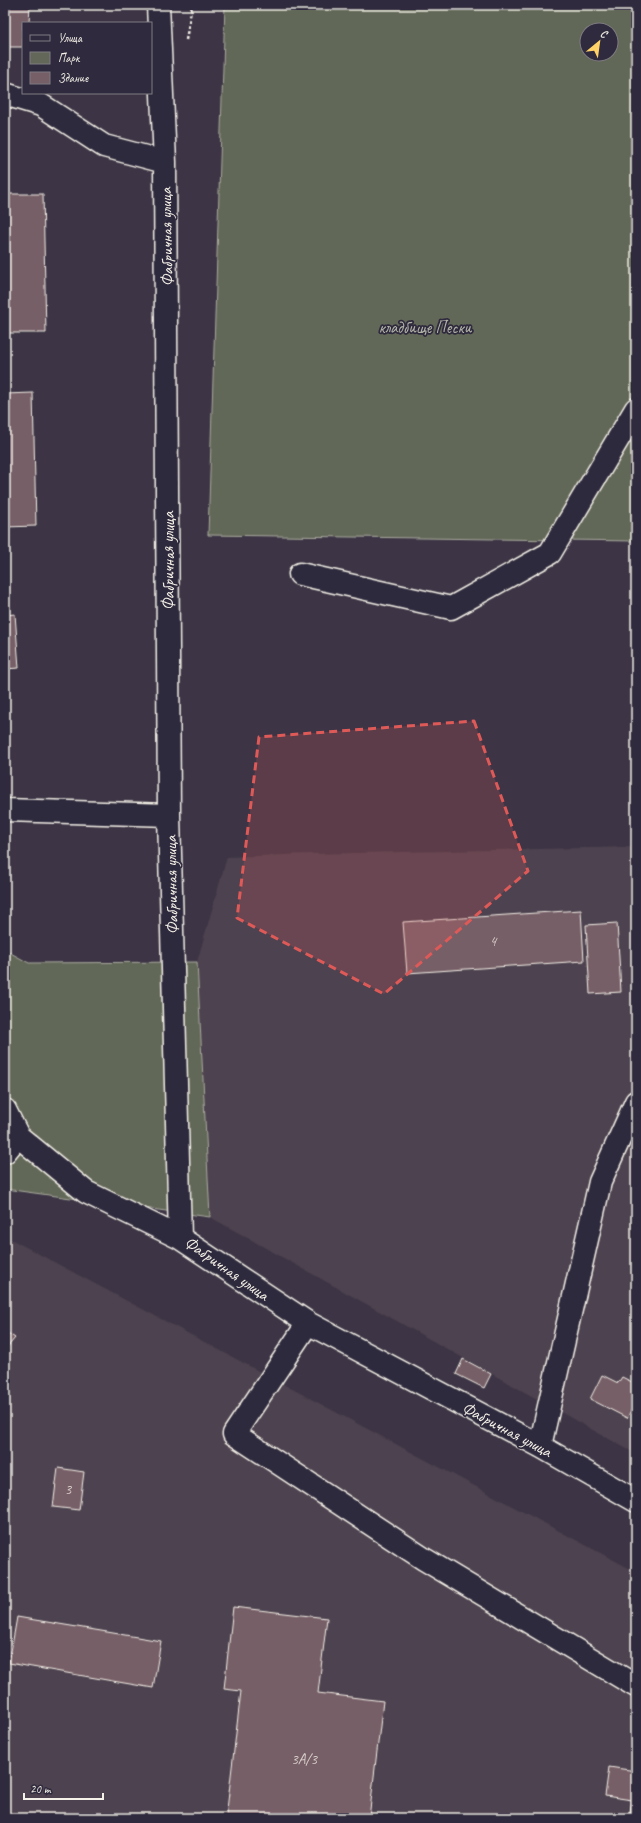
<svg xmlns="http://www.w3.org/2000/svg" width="641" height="1823" font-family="Caveat,sans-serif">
<rect width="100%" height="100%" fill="#3d3545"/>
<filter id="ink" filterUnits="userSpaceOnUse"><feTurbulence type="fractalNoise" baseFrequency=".025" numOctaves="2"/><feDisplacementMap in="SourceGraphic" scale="8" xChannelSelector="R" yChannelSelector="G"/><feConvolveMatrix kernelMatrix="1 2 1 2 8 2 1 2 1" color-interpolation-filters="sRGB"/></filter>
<g filter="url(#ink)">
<path fill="#4e424f" d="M636,847V1454L210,1217L197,962L227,857L310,854Z
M5,1236L636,1572V1818H5Z"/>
<path fill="#626759" stroke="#abaca0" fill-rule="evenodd" d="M225,5H636V541L208,535ZM587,30H611V54H587Z
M5,950L29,963L197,962L210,1217L5,1189Z"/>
<path fill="#775f67" stroke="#f4f1e8" d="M5,5H30L29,23H23V47H5Z
M5,194H43L46,333H5Z
M33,393L36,526L5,527V394Z
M15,614L19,668L5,669V615Z
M581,910L584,961L407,973L403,922Z
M617,923L621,992L590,994L586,925Z
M5,1331L15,1338L5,1350Z
M463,1359L491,1374L484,1388L456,1374Z
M602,1375L618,1383L622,1377L636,1384V1401L627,1418L590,1399Z
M58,1468L84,1472L79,1510L53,1507Z
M233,1607L327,1618L318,1693L383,1701L369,1818H226L241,1691L224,1689Z
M17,1617L161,1641L153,1688L9,1663Z
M609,1767L636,1771V1818H629L632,1800L605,1796Z"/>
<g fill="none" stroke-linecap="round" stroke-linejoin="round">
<g stroke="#f4f1e8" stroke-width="25">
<path id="minor" d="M158,5L165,162L169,815L180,1238
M5,94L41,105L104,146L165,162
M300,574L451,608L550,553L636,409
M5,810L169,815
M5,1110L18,1136L86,1192L180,1238L308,1323L540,1446L636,1501
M5,1152L18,1136
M308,1323L234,1434L424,1559L636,1686
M540,1446L600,1182L636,1102"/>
</g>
<path stroke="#f4f1e8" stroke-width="2.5" stroke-dasharray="3 3" stroke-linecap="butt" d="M186,40L192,5"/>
<use href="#minor" stroke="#2f2a3d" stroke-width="22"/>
</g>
</g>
<path fill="#de5a58" fill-opacity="0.2" stroke="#de5a58" stroke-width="3" stroke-dasharray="8 5" stroke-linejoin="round" d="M474,721L528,871L384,994L237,918L259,737Z"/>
<g text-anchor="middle" stroke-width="3.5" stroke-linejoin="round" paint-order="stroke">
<g font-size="15" fill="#d5ccc8">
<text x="493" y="946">4</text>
<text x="68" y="1494">3</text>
<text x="304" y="1764">3А/3</text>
</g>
<g font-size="17" fill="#f4f1e8" stroke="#2f2a3d">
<text transform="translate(166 237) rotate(-91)" y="6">Фабричная улица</text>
<text transform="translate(168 561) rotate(-90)" y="6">Фабричная улица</text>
<text transform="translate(171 885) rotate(-91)" y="6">Фабричная улица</text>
<text transform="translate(227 1268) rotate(35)" y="6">Фабричная улица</text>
<text transform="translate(507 1429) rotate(28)" y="6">Фабричная улица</text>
</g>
<g font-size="17" fill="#b2b3a8" stroke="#2f2a3d">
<text x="425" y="333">кладбище Пески</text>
</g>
</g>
<rect width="641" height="1823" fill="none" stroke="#2f2a3d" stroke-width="20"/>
<rect x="10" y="10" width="621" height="1803" fill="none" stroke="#f4f1e8" stroke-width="1.5" filter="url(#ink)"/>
<rect x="22" y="22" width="130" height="72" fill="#2f2a3d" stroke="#7e7a81"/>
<rect x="30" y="35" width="20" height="6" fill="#2f2a3d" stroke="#7e7a81"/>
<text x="58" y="42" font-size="12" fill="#f4f1e8">Улица</text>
<rect x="30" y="52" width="20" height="12" fill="#626759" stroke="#7e7a81"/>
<text x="58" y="62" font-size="12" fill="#f4f1e8">Парк</text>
<rect x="30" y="72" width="20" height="12" fill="#775f67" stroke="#7e7a81"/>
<text x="58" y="82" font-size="12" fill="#f4f1e8">Здание</text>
<g transform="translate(599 42) rotate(29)"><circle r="19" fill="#2f2a3d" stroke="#7e7a81"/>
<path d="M0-3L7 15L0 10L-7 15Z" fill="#ffd166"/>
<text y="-6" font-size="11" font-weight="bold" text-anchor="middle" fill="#f4f1e8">С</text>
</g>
<path d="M24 1793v6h79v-6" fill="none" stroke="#f4f1e8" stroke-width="2"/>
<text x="30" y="1793" font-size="12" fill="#f4f1e8" stroke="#2f2a3d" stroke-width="3" paint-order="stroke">20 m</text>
</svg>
